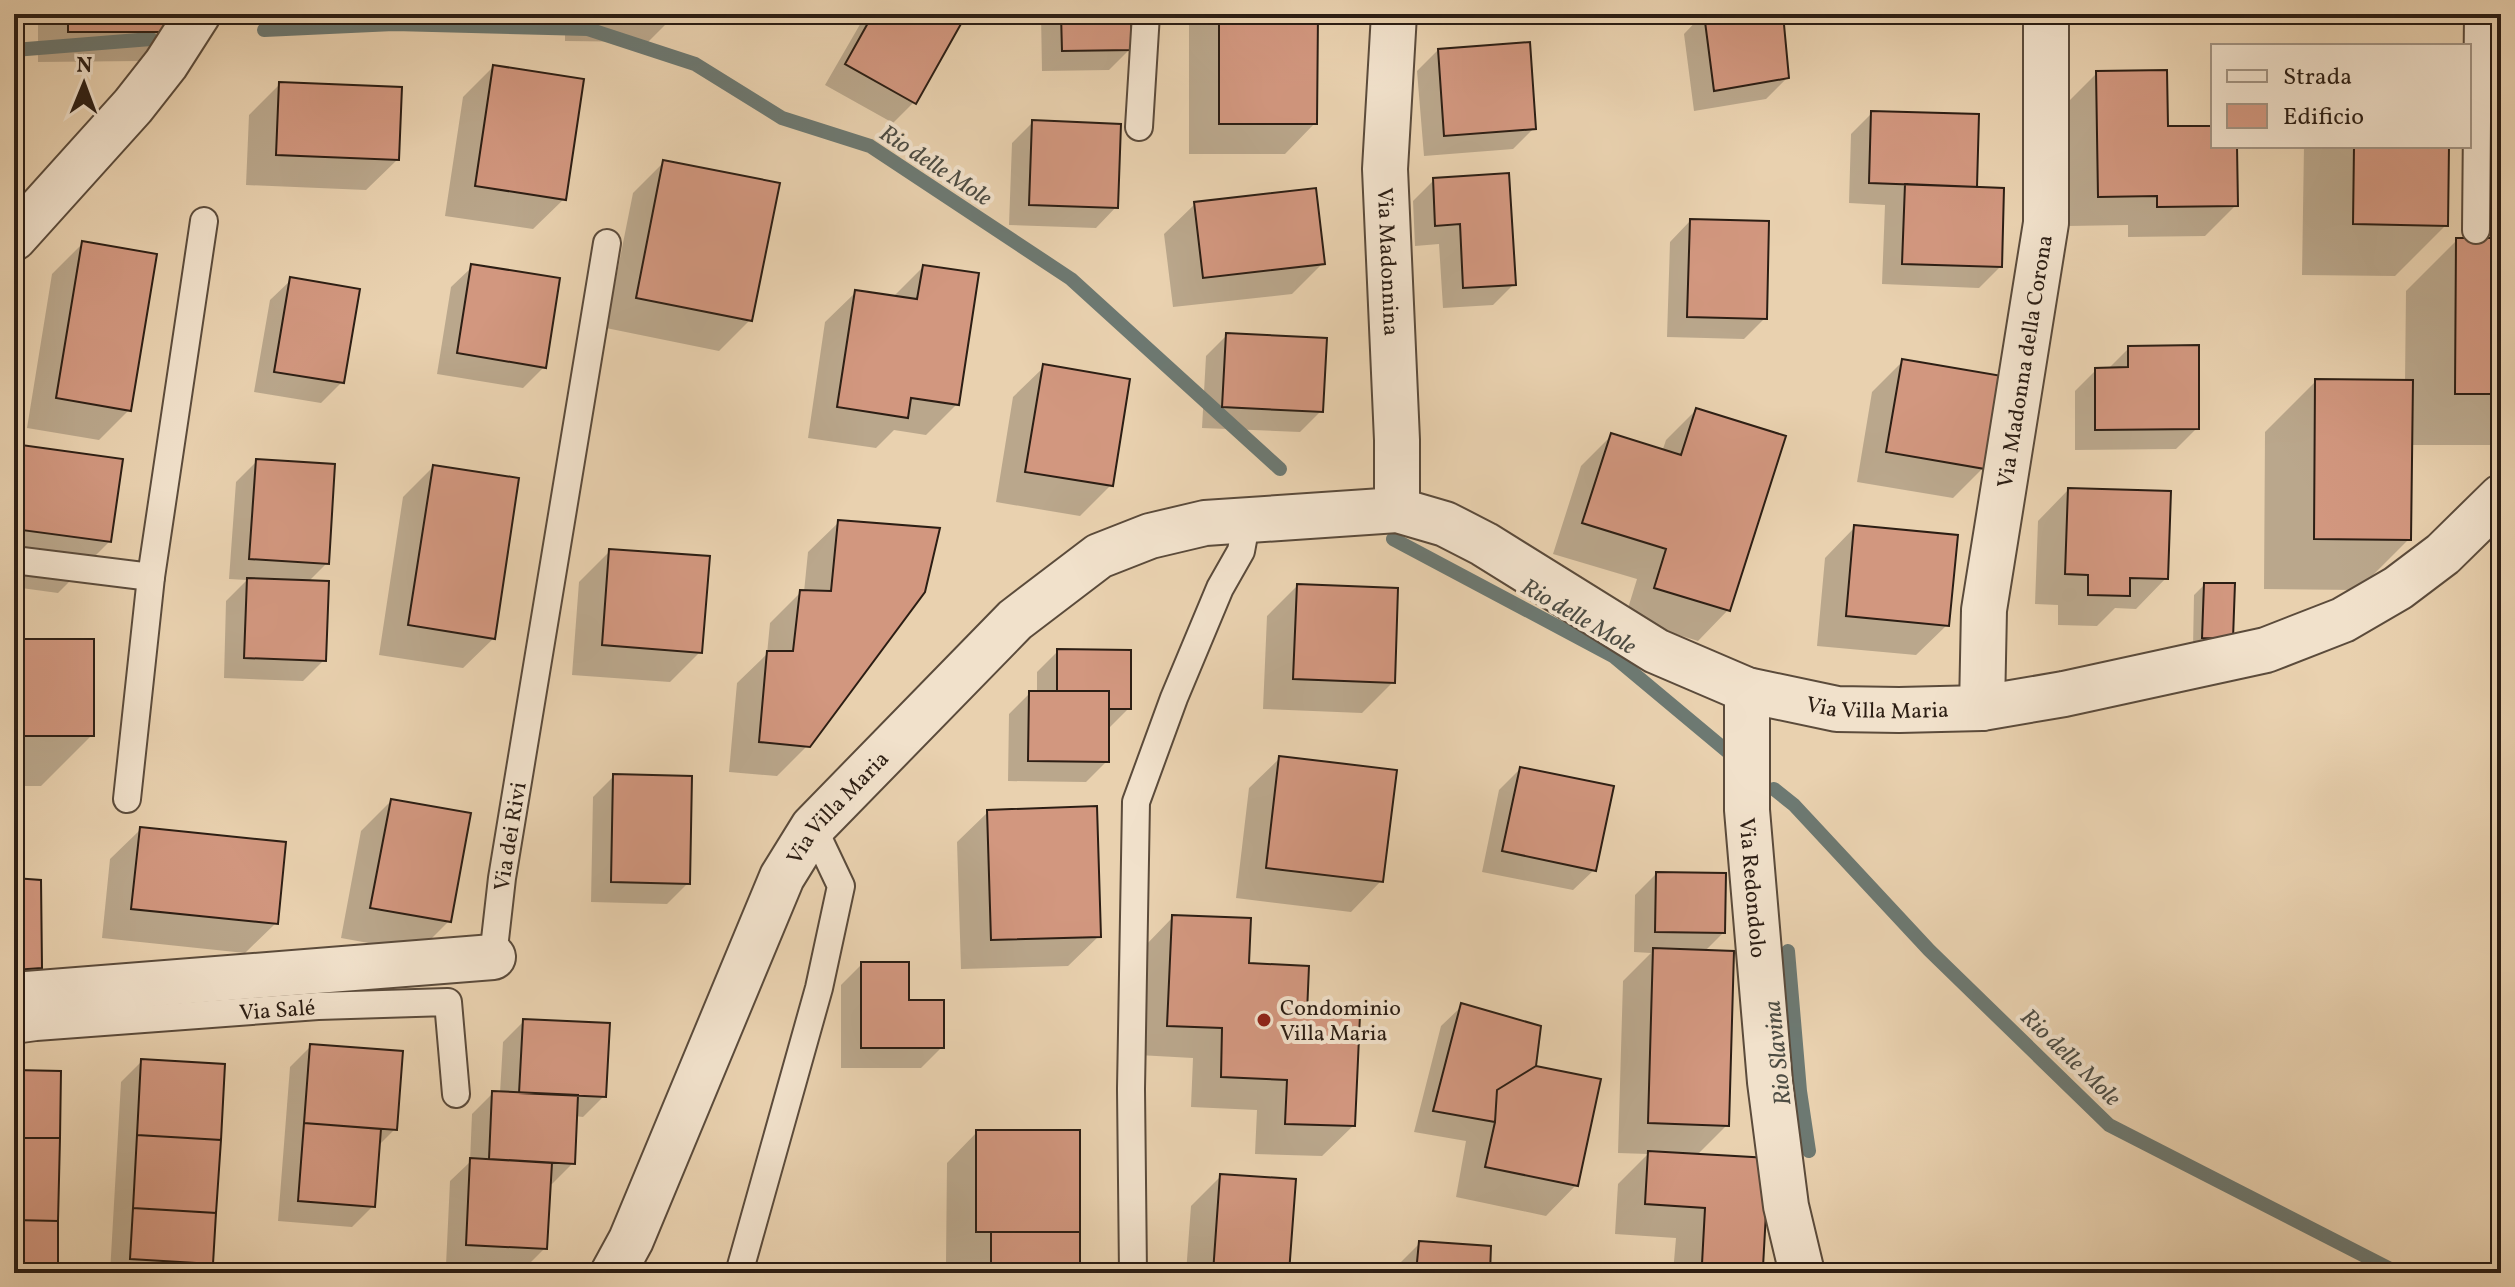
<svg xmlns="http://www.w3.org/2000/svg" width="2515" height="1287" font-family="Vollkorn,serif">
<rect width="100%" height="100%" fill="#e9d1af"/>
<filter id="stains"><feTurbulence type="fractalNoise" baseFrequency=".0025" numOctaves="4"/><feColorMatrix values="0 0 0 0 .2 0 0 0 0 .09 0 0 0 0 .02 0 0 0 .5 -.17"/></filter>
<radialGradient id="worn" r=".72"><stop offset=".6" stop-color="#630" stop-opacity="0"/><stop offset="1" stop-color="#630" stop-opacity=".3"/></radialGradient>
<path fill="#0003" d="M38,14H171V31L141,61L38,62Z
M565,14H676L648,42L565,41Z
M866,14L963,16L914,102L893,123L825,85Z
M1041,14H1129L1130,49L1109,70L1042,71Z
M1189,14H1316L1315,123L1285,154H1189Z
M1703,14H1781L1787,78L1766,99L1694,111L1684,34Z
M1927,14H1987L1984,17H1927Z
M2492,14H2501V107H2491Z
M1438,50L1534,128L1513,149L1424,156L1417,71Z
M493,67L564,199L533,229L445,216L463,97Z
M2097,73L2166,128H2213V146H2235L2236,205L2205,236L2128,237V225L2068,226L2066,104Z
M280,84L397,160L366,190L246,185L249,115Z
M1872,113L1975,189L2000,267L1979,288L1882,284L1885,205L1849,203L1851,134Z
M1033,122L1116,207L1096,228L1009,225L1012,143Z
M2304,146H2447L2446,225L2395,276L2302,275Z
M664,162L750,320L719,351L606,328L633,193Z
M1434,180L1514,284L1493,305L1443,308L1439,244L1415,246L1413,201Z
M1195,204L1323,263L1292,294L1173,307L1164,234Z
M1690,221L1765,318L1744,339L1667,337L1670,242Z
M2457,240H2501V445H2410L2409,539L2358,590L2264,589L2265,432L2316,381H2405L2406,291Z
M83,243L129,410L99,440L27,428L52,274Z
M472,267L544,367L523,388L437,374L451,287Z
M923,267L957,404L926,435L894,430L876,448L808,438L825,322L856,292L893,297Z
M291,280L342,382L321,403L254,392L270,300Z
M1227,335L1321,411L1300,432L1202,428L1206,356Z
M2129,348L2197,428L2176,449L2075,450V391L2096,370H2107Z
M1903,361L1983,468L1953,498L1857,482L1872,392Z
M1044,367L1111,485L1080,516L996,502L1013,397Z
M1696,410L1728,610L1698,641L1625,618L1637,579L1553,554L1581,466L1611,436L1662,452L1666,440Z
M14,446L109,542L58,593L14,587Z
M257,461L327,563L308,582L324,660L303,681L224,678L226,601L247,580L229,579L236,482Z
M433,467L494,638L463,668L379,655L403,497Z
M2068,490L2166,578L2136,609L2115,608L2097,626L2058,625V605L2035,604L2038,521Z
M839,522L938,530L808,745L777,776L729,772L737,683L767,654L770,623L801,592H804L808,552Z
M1855,527L1947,625L1916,655L1817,646L1825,558Z
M610,551L700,652L670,682L572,675L579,582Z
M2204,585L2231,638L2193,648L2194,595Z
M1297,586L1393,682L1362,713L1263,709L1267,616Z
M16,641L92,735L41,786H14V643Z
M1058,651L1129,708L1107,730V761L1086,782L1008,781L1009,714L1030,693H1037V672Z
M1280,758L1381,881L1351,912L1236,898L1249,788Z
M1520,769L1594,870L1573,890L1482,872L1499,790Z
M614,776L688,883L667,904L591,902L593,797Z
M391,801L449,921L418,952L341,938L361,831Z
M988,812L1099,936L1068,966L961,969L957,842Z
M141,829L276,923L245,953L102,938L110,859Z
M1656,874L1723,933L1704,952L1727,1125L1696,1156L1761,1266L1754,1273H1673L1676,1238L1615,1234L1618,1184L1648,1154L1618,1153L1623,981L1651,953L1634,952L1635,895Z
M14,880L40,967L14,994Z
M1173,917L1305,1014L1353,1126L1322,1156L1255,1154L1257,1110L1191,1107L1193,1058L1138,1055L1143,948Z
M862,964L907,1002L942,1047L921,1068H841V985Z
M1462,1006L1534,1068L1576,1185L1546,1216L1456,1197L1466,1141L1414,1132L1441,1026Z
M524,1021L604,1096L583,1117L575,1116L573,1163L552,1184H548L545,1248L524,1269L446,1265L450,1181L470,1162L472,1114L493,1093H500L503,1042Z
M311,1046L395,1129L378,1146L373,1206L352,1227L278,1221L290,1067Z
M142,1061L212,1263L201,1273H110L121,1082Z
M977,1132L1078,1273H971V1262H946L947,1163Z
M1221,1176L1287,1273H1186L1191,1206Z
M1420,1243L1488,1273H1390Z"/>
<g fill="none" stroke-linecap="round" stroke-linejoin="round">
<path stroke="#6d7972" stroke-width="14" d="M264,30L394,24L588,29L695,64L782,118L870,146L1071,279L1280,469
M14,50L151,39
M1393,539L1613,656L1728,752
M1774,789L1794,805L1929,950L2109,1125L2398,1273
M1788,951L1800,1091L1809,1151"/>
</g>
<path fill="#d2977f" stroke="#2c1e14" stroke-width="2" d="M68,14H173V32H68Z
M873,14L966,15L916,104L845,64Z
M1061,14H1131L1132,50L1062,51Z
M1219,14H1318L1317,124H1219Z
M1704,14H1783L1789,78L1714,91Z
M1530,42L1536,129L1444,136L1438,49Z
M493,65L584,79L566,200L475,186Z
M2167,70L2168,126H2213V146H2237L2238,206L2157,207V196L2098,197L2096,71Z
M279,82L402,87L399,160L276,155Z
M1871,111L1979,114L1977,187L1869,183Z
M1032,120L1121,124L1118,208L1029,205Z
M2354,146H2449L2448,226L2353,224Z
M663,160L780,183L752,321L636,298Z
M1509,173L1516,285L1463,288L1460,224L1435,226L1433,178Z
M1905,184L2004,188L2002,267L1902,264Z
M1316,188L1325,264L1203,278L1194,202Z
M1690,219L1769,221L1767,319L1687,317Z
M2456,238H2501V394H2455Z
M82,241L157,254L131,411L56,398Z
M471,264L560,278L546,368L457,353Z
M923,265L979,273L959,405L911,398L908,418L837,407L855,290L917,299Z
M290,277L360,289L344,383L274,372Z
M1226,333L1327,338L1323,412L1222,407Z
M2199,345V429L2095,430V368L2128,367V346Z
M1902,359L2002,376L1985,469L1886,452Z
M1043,364L1130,379L1113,486L1025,472Z
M2315,379L2413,380L2411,540L2314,539Z
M1696,408L1786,436L1730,611L1654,588L1666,549L1582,523L1611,433L1681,455Z
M14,444L123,459L111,542L14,529Z
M256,459L335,464L329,564L249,559Z
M433,465L519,478L495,639L408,625Z
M2068,488L2171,491L2168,579L2130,578V596L2088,595V575L2065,574Z
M838,520L940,528L925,592L810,747L759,742L767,651H793L800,590L831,591Z
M1854,525L1958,535L1949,626L1846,616Z
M609,549L710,556L702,653L602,645Z
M247,578L329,581L326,661L244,658Z
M2204,583H2235L2233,639L2202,638Z
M1297,584L1398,588L1395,683L1293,679Z
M16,639H94V736H15Z
M1057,649L1131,650V709H1109V691H1057Z
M1029,691H1109V762L1028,761Z
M1279,756L1397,770L1383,882L1266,868Z
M1520,767L1614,786L1596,871L1502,851Z
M613,774L692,776L690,884L611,882Z
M391,799L471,813L451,922L370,908Z
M1097,806L1101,937L991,940L987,810Z
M140,827L286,842L278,924L131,909Z
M1656,872L1726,873L1725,933L1655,932Z
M14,878L41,880L42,968L14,970Z
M1172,915L1251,918L1249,963L1309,966L1307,1013L1360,1015L1355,1126L1285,1124L1287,1080L1221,1077L1222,1028L1167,1026Z
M1653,948L1734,951L1729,1126L1648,1123Z
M861,962H909V1000H944V1048H861Z
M1461,1003L1541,1026L1536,1066L1497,1090L1495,1122L1433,1111Z
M523,1019L610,1023L606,1097L519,1093Z
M310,1044L403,1051L397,1130L304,1123Z
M141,1059L225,1064L221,1140L137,1135Z
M1536,1066L1601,1079L1578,1186L1485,1167L1495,1122L1497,1090Z
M14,1070L61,1071L60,1138H14Z
M492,1091L578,1095L575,1164L489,1159Z
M304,1123L381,1129L375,1207L298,1201Z
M976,1130H1080V1232H976Z
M137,1135L221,1140L216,1213L133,1208Z
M14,1138H60L58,1221L14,1220Z
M1648,1151L1769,1158L1763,1267L1702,1264L1705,1208L1645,1204Z
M470,1158L552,1163L547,1249L466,1245Z
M1220,1174L1296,1179L1289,1273H1213Z
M133,1208L216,1213L213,1264L130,1259Z
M14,1220L58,1221V1273H14Z
M991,1232H1080V1273H991Z
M1419,1241L1491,1246L1490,1273H1416Z"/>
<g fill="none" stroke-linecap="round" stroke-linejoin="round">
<g stroke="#5b4b3b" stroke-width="30">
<g id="lane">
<path d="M1139,127L1146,14"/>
<path d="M2476,230L2478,14"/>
<path d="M14,560L151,577"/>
<path d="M127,799L151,577L204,221"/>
<path id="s1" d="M493,957L502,878L607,243"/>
<path id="s2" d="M14,1030L36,1027L318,1006L448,1002L456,1094"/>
<path d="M739,1273L819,988L841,886L813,827"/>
<path d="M1133,1273L1131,1089L1136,802L1174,698L1220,588L1241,551L1247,519"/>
</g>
</g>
<g stroke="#5b4b3b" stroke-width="48">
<g id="street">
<path id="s3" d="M1394,14L1385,169L1397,440V510"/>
<path d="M14,238L133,106L166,64L198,14"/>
<path id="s4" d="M1747,690V810L1770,1082L1786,1206L1802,1273"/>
<path id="s5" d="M1982,708L1984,610L2046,223V14"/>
<path d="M14,995L493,957"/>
<path id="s6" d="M613,1273L631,1240L782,877L813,827L1015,620L1099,556L1150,536L1205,523L1397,510L1445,524L1484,544L1656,651L1747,690L1837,709L1899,710L1982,708L2064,694L2266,650L2343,620L2398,588L2443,554L2501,497"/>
</g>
</g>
<use href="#lane" stroke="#f1e1cb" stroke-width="26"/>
<use href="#street" stroke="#f1e1cb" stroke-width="44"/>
</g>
<circle fill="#8f2418" stroke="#f1e1cb" stroke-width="3" cx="1264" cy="1020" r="8"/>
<g text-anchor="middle" stroke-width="8" stroke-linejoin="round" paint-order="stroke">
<g font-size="22" fill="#2c1e14" stroke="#f1e1cb">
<text dy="8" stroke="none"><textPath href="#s3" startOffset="248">Via Madonnina</textPath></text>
<text dy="8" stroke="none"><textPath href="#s5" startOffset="350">Via Madonna della Corona</textPath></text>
<text dy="8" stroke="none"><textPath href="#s6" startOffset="1716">Via Villa Maria</textPath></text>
<text dy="8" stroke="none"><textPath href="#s6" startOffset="520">Via Villa Maria</textPath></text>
<text dy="8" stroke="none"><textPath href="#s1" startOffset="122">Via dei Rivi</textPath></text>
<text dy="8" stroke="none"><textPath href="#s4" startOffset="198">Via Redondolo</textPath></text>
<text dy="8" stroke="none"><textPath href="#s2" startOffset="264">Via Salé</textPath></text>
</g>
<g font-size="22" fill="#2c1e14" stroke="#f1e1cb" text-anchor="start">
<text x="1280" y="1015">Condominio<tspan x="1280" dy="25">Villa Maria</tspan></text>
</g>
<g font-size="24" font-style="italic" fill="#4d4c43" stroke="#f1e1cb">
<text transform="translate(936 165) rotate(33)" y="8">Rio delle Mole</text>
<text transform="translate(1579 616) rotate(30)" y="8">Rio delle Mole</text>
<text transform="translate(1777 1053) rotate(-96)" y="8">Rio Slavina</text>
<text transform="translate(2071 1057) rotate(44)" y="8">Rio delle Mole</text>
</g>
</g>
<rect width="2515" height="1287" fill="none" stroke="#e9d1af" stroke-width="48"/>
<rect x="16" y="16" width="2483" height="1255" fill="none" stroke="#2c1e14" stroke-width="4"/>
<rect x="24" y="24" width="2467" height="1239" fill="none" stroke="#2c1e14" stroke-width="2"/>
<rect x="2211" y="44" width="260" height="104" fill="#f1e1cb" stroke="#a29382" stroke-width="2"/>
<rect x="2227" y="70" width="40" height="12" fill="#f1e1cb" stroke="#a29382" stroke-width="2"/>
<text x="2283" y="84" font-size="24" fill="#2c1e14">Strada</text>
<rect x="2227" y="104" width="40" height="24" fill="#d2977f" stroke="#a29382" stroke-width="2"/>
<text x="2283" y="124" font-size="24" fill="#2c1e14">Edificio</text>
<g transform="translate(84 84) rotate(1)" stroke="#f1e1cb" stroke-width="6" paint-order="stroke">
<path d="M0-6L14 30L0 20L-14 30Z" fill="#2c1e14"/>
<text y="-12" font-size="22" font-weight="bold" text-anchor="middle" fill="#2c1e14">N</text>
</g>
<rect width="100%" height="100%" filter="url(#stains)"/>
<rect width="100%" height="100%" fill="url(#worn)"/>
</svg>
